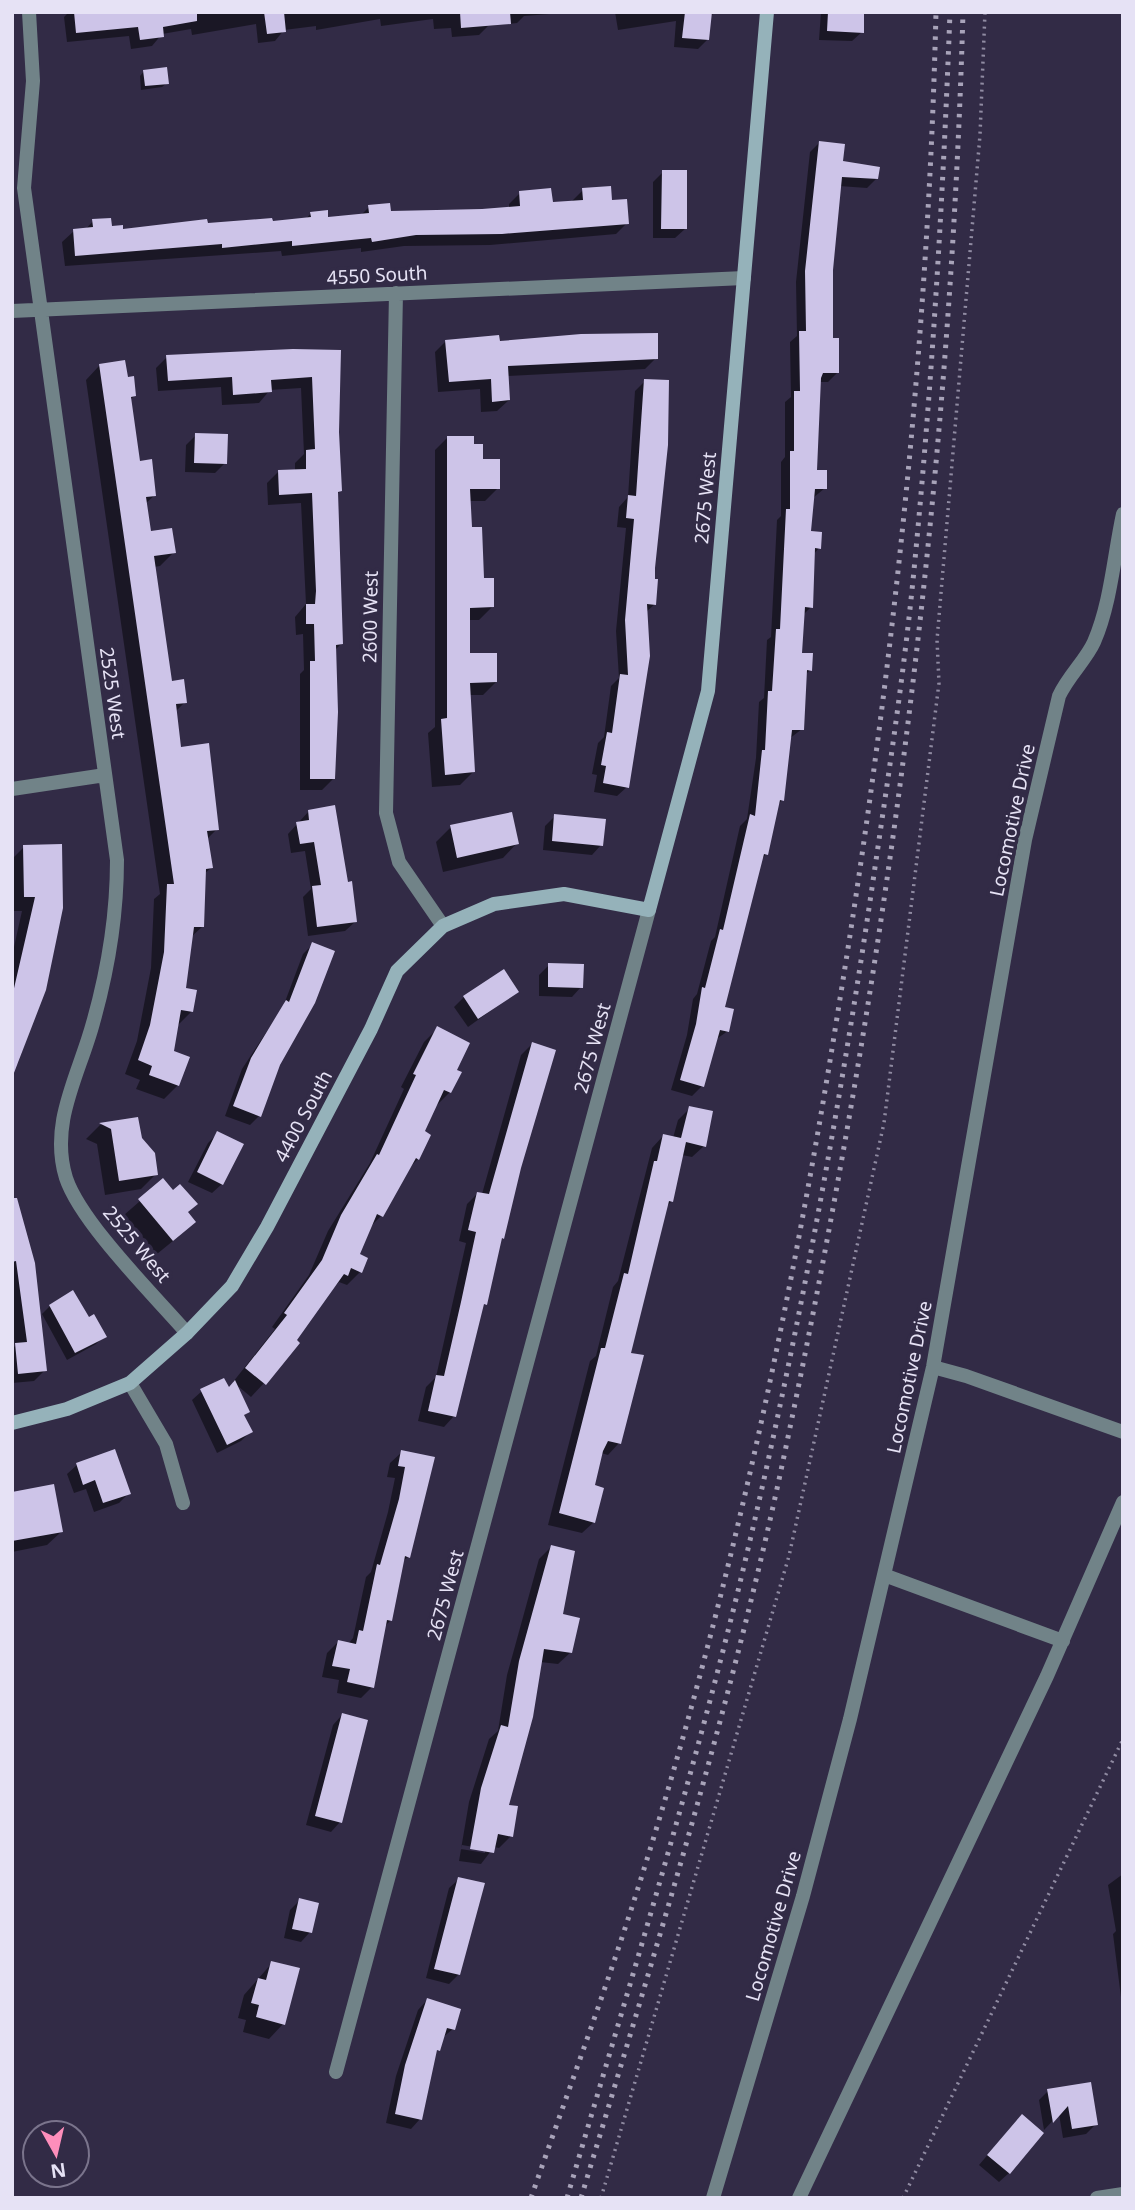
<svg xmlns="http://www.w3.org/2000/svg" width="1135" height="2210" font-family="'Noto Sans',sans-serif">
<rect width="100%" height="100%" fill="#322b46"/>
<path fill="#0007" fill-rule="evenodd" d="M69,12H575L524,16L517,23L488,26L479,35L452,37L451,28L434,29L433,19L381,26L380,19L316,30V26L284,30L275,41L258,43L256,24L192,35L191,29L162,34L152,46L131,49L129,36L67,42L64,17Z
M615,12H716L710,16L708,39L698,49L674,47L676,21L618,30Z
M821,12H863L862,32L852,41L819,40Z
M144,71L167,83L162,87L141,90L140,76Z
M819,143L841,163L877,178L867,188L839,186L831,270L832,340L838,372L828,382H819L816,472L825,488L813,498L809,533L819,548L813,555L811,607L803,615L800,654L810,670L805,675L802,729L789,739L782,800L777,806L766,854L762,859L722,1009L728,1031L715,1040L702,1086L692,1096L671,1090L687,1035L693,999L697,994L711,941L715,937L740,826L747,819L756,758L759,702L764,698L767,640L771,637L777,520L781,516V462L785,457V402L791,397L790,342L797,336L796,282L810,152Z
M663,172L685,229L675,238H653V182Z
M583,190L610,202L627,223L616,234L490,245L404,246L361,252V248L282,256L281,251L65,266L62,242L74,231L85,230L93,221L121,231L271,223L305,220L311,213L327,219L360,216L369,207L389,213L509,209V204L520,193L551,204L572,201Z
M446,341L498,343L656,358L645,369L507,376L509,400L497,411L481,412L480,389L438,392L435,352Z
M339,352L337,432L340,491L337,494L341,644L334,651L333,779L322,790H300V674L304,670L303,634L296,635L295,617L306,604L301,503L268,505L267,483L278,472L295,471V463L304,454L301,388L270,390L259,403L222,405L221,387L158,391L156,368L167,357Z
M99,366L127,379L135,395L130,400L138,463L155,495L145,504L150,533L174,552L160,566L154,567L171,683L185,702L175,712L180,749L217,829L207,839L211,868L204,874L202,927L191,937L184,990L192,1011L178,1025L172,1052L178,1085L164,1099L136,1089L140,1080L125,1074L137,1041L151,968L154,899L160,894L86,380Z
M645,381L655,604L646,612L627,787L617,796L594,792L597,775L592,774L598,743L604,737L611,686L619,678L616,631L626,528L617,527L619,507L628,497L635,391Z
M196,435L225,463L215,473L185,472L186,445Z
M448,437L472,446L498,488L485,501H469L470,529L492,607L479,620H468V655L496,682L483,695H469L473,772L460,785L432,787L428,733L435,727V450Z
M309,811L355,922L345,931L308,936L303,897L311,889L305,851L291,853L288,834Z
M555,816L601,845L592,855L543,850L545,826Z
M451,827L517,843L503,858L443,872L436,842Z
M60,846L44,990L18,1063L12,1069V956L22,911H12V859L24,847Z
M313,944L278,1064L259,1116L250,1125L225,1116L242,1069L283,1007L303,954Z
M549,965L581,987L572,997L539,996V975Z
M517,992L468,1027L454,1007L464,997Z
M437,1029L454,1070L450,1092L436,1106L422,1132L418,1159L407,1170L381,1216L369,1228L357,1255L360,1272L347,1285L339,1282L333,1288L264,1383L251,1397L233,1382L275,1329L272,1327L309,1275L328,1231L370,1163L404,1089L401,1087L424,1042Z
M532,1044L519,1168L454,1416L444,1427L418,1421L426,1387L436,1377L466,1243L459,1241L467,1204L478,1193L482,1194L521,1055Z
M690,1108L704,1146L692,1157L682,1155L672,1201L666,1207L629,1354L619,1443L608,1455L601,1453L593,1486L594,1522L582,1533L548,1525L590,1361L596,1356L613,1287L618,1281L652,1148L663,1136L673,1138L678,1120Z
M137,1119L140,1139L156,1174L141,1189L105,1195L97,1144L86,1139L100,1125Z
M218,1133L222,1184L212,1193L188,1182L208,1143Z
M163,1181L186,1213L179,1236L157,1254L124,1215Z
M12,1209L45,1370L34,1381L12,1383V1349L15,1346L12,1324Z
M50,1306L88,1319L104,1336L96,1344L67,1360L42,1314Z
M202,1391L248,1412L243,1416L250,1432L241,1441L217,1453L192,1400Z
M402,1452L433,1458L408,1557L402,1562L391,1620L384,1627L372,1687L361,1698L337,1693L339,1680L322,1677L327,1653L338,1642L348,1644L353,1638L366,1577L371,1572L388,1512L395,1478L387,1477L390,1463Z
M77,1465L129,1493L119,1503L94,1512L86,1489L74,1493L67,1474Z
M12,1494L61,1532L47,1545L12,1552Z
M551,1547L561,1615L571,1652L558,1664L540,1662L506,1806L511,1836L499,1848L494,1847L481,1864L459,1861L469,1802L489,1739L498,1731L507,1675L539,1559ZM462,1845L485,1849V1853L461,1849Z
M342,1715L340,1822L331,1832L306,1825L333,1725Z
M1123,1874V2013L1113,1934L1116,1931L1108,1885Z
M459,1879L458,1975L449,1984L426,1978L449,1888Z
M300,1900L310,1932L301,1942L284,1938L290,1910Z
M272,1963L283,2024L269,2039L243,2032L246,2020L238,2018L244,1995Z
M427,2000L453,2029L442,2038L434,2055L420,2119L411,2129L386,2123L396,2076L418,2010Z
M1048,2091L1096,2124L1086,2134L1063,2138L1059,2114L1044,2130L1039,2100Z
M1012,2126L1009,2173L999,2182L979,2165Z"/>
<path fill="#cdc4e8" d="M74,12H197V21L163,27L164,37L140,40L138,27L76,33Z
M264,12H284L286,32L267,34Z
M460,12H510L511,24L461,28Z
M685,12H712L709,40L682,38Z
M828,12H864V33L827,31Z
M167,67L169,84L145,86L143,70Z
M819,141L845,144L843,161L880,167L878,179L842,177L833,270V338H839V373H823L821,378L817,470H827V489H815L811,531L822,532L821,549L815,548L813,608L805,607L802,653H813L812,671L807,670L804,730H792L784,801L780,800L768,855L764,854L725,1007L734,1009L729,1032L720,1030L704,1087L680,1080L696,1024L702,987L705,988L720,929L723,930L750,814L755,816L762,750H765L768,691H772L776,629H780L786,509H790V451H794V391H800L799,331H806L805,271Z
M662,170H687V229H661Z
M611,186L612,200L627,199L629,224L502,234L416,235L372,242L371,238L292,246V241L222,248V244L75,256L73,229L93,227L92,219L111,218L112,226L123,225V229L207,219L208,223L272,218L273,221L311,217L310,212L328,210V217L369,213L368,205L390,203L391,211L482,209L520,206L519,191L551,188L553,202L583,200L582,188Z
M658,333V359L508,366L510,400L492,402L491,379L449,382L445,340L499,335L500,341L581,334Z
M293,349L341,350L339,432L342,491L338,492L343,644L336,645L338,712L335,779H310V661H315L314,624H306V604H315L316,591L312,493L279,495L278,470L306,469V450L315,449L312,377L271,380L272,392L233,395L232,377L168,381L166,355Z
M125,360L128,377L134,376L136,396L131,397L140,461L152,459L156,496L146,497L151,531L172,528L176,553L154,556L172,681L184,679L187,703L176,704L181,747L209,743L219,830L207,831L213,868L206,869L204,927H194L186,988L197,990L193,1012L181,1010L174,1051L190,1057L179,1086L149,1075L152,1066L138,1060L150,1025L164,952L167,884H174L99,364Z
M644,379L669,380L668,445L655,568V579H658L656,605L647,604L650,656L629,788L603,783L606,766L601,765L607,732L612,733L620,674L628,675L625,620L634,519L626,518L628,495L636,496Z
M195,433L228,434L227,464L194,463Z
M447,436H474V444H483V459H500V489H470L472,527H482L484,578H494V607L470,608V653H497V682L470,683L475,772L445,775L441,719L447,718Z
M335,805L348,882L352,881L357,922L317,927L312,886L321,885L314,842L300,844L296,822L309,820L308,810Z
M512,812L519,844L457,858L450,825Z
M554,814L606,819L603,846L552,841Z
M62,844L63,908L46,990L12,1078V997L35,897H24L23,845Z
M312,942L335,951L315,1003L280,1065L261,1117L233,1106L251,1058L286,1000L289,1002Z
M548,963L584,964L583,988L548,987Z
M504,969L519,992L478,1019L463,996Z
M437,1026L470,1043L457,1070L462,1072L451,1093L444,1090L425,1131L431,1135L419,1160L416,1158L383,1217L377,1214L360,1254L368,1258L362,1273L351,1268L348,1276L344,1274L297,1340L300,1343L266,1385L245,1368L287,1315L284,1313L322,1260L341,1215L377,1154L379,1155L416,1075L413,1074Z
M532,1042L556,1050L521,1168L504,1239L502,1238L487,1305L484,1304L456,1417L428,1411L436,1375L444,1376L461,1302L476,1232L468,1230L477,1192L489,1194Z
M689,1106L713,1111L706,1147L686,1142L673,1202L669,1201L631,1353L644,1355L621,1444L608,1441L603,1451L595,1485L604,1488L595,1523L559,1513L601,1348H605L624,1273L628,1274L654,1161H657L663,1134L681,1138Z
M138,1117L142,1138L155,1153L158,1175L119,1181L111,1129L99,1123Z
M217,1131L244,1144L223,1185L197,1172Z
M163,1178L173,1190L180,1184L198,1204L188,1212L196,1222L173,1241L138,1199Z
M12,1198H17L35,1263L47,1371L18,1374L15,1343L27,1342L16,1261L12,1262Z
M73,1290L89,1317L94,1314L107,1337L75,1353L49,1305Z
M224,1378L229,1387L235,1380L250,1412L244,1415L253,1432L227,1445L200,1389Z
M115,1449L131,1494L103,1503L95,1480L83,1485L76,1463Z
M401,1450L435,1457L410,1558L405,1556L392,1621L387,1620L374,1688L347,1682L350,1669L332,1666L338,1640L356,1644L359,1630L363,1631L377,1564L380,1565L399,1499L405,1467L398,1466Z
M54,1484L63,1532L12,1541V1492Z
M551,1545L575,1551L563,1614L580,1618L572,1653L544,1649L533,1717L509,1805L518,1806L513,1837L498,1834L494,1853L470,1849L481,1788L501,1725L508,1727L519,1661Z
M342,1713L368,1720L342,1823L315,1816Z
M458,1877L485,1883L460,1975L434,1969Z
M299,1898L319,1903L312,1933L292,1929Z
M271,1961L300,1968L285,2025L256,2017L259,2005L251,2003L258,1978L266,1980Z
M427,1998L461,2009L455,2030L447,2028L440,2051L437,2050L422,2120L395,2114L405,2065Z
M1091,2082L1098,2125L1072,2129L1068,2106L1053,2123L1047,2089Z
M1022,2114L1044,2133L1010,2174L987,2155Z"/>
<g fill="none" stroke-linecap="round" stroke-linejoin="round">
<path stroke="#908ba2" stroke-width="3.5" stroke-dasharray="2 5" stroke-linecap="butt" d="M601,2198L789,1556L884,1123L939,683L937,640L980,135L985,12
M903,2198L1123,1739"/>
<path stroke="#718388" stroke-width="14" d="M29,12L33,81L24,188L117,860C117,916 108,970 93,1023C79,1075 49,1123 66,1178C81,1223 154,1295 187,1333
M396,293L386,813L399,862L443,926
M12,311L744,278
M12,789L105,775
M933,1367L966,1376L1123,1432
M130,1383L166,1444L183,1503
M884,1575L1063,1641
M336,2072L649,910
M713,2198L803,1896L850,1719L933,1367L1025,840L1059,696C1068,676 1086,660 1094,642C1111,603 1114,555 1123,514
M799,2198L1047,1676L1123,1502
M1097,2198L1123,2194"/>
<path stroke="#95b2ba" stroke-width="14" d="M12,1423L67,1409L130,1383L187,1333L232,1286L267,1227L371,1029L397,971L443,926L494,904L564,894L649,910L708,691L767,12"/>
<path stroke="#a8a3b9" stroke-width="5" stroke-dasharray="3.5 7" stroke-linecap="butt" d="M531,2198C569,2088 610,1979 644,1869C732,1587 793,1296 839,1005C892,677 928,345 936,12
M567,2198C626,1997 687,1798 737,1595C794,1360 838,1120 873,881C888,778 904,674 914,570C932,385 943,199 950,12
M581,2198C653,1959 727,1720 780,1475C883,992 949,506 963,12"/>
</g>
<g text-anchor="middle" stroke-width="7" stroke-linejoin="round" paint-order="stroke">
<g font-size="19" fill="#e6e2f5" stroke="#322b46">
<text transform="translate(377 275) rotate(-3)" y="7">4550 South</text>
<text transform="translate(705 498) rotate(-85)" y="7">2675 West</text>
<text transform="translate(370 617) rotate(-89)" y="7">2600 West</text>
<text transform="translate(113 693) rotate(82)" y="7">2525 West</text>
<text transform="translate(1012 820) rotate(-78)" y="7">Locomotive Drive</text>
<text transform="translate(592 1048) rotate(-75)" y="7">2675 West</text>
<text transform="translate(303 1116) rotate(-62)" y="7">4400 South</text>
<text transform="translate(137 1244) rotate(50)" y="7">2525 West</text>
<text transform="translate(909 1377) rotate(-78)" y="7">Locomotive Drive</text>
<text transform="translate(445 1595) rotate(-75)" y="7">2675 West</text>
<text transform="translate(773 1926) rotate(-74)" y="7">Locomotive Drive</text>
</g>
</g>
<rect width="1135" height="2210" fill="none" stroke="#e6e2f5" stroke-width="28"/>
<g transform="translate(56 2154) rotate(172)"><circle r="33" fill="#322b46" stroke="#7a748c" stroke-width="2"/>
<path d="M0-5L12 26L0 18L-12 26Z" fill="#fe8ebb"/>
<text y="-10" font-size="19" font-weight="bold" text-anchor="middle" fill="#e6e2f5">N</text>
</g>
</svg>
